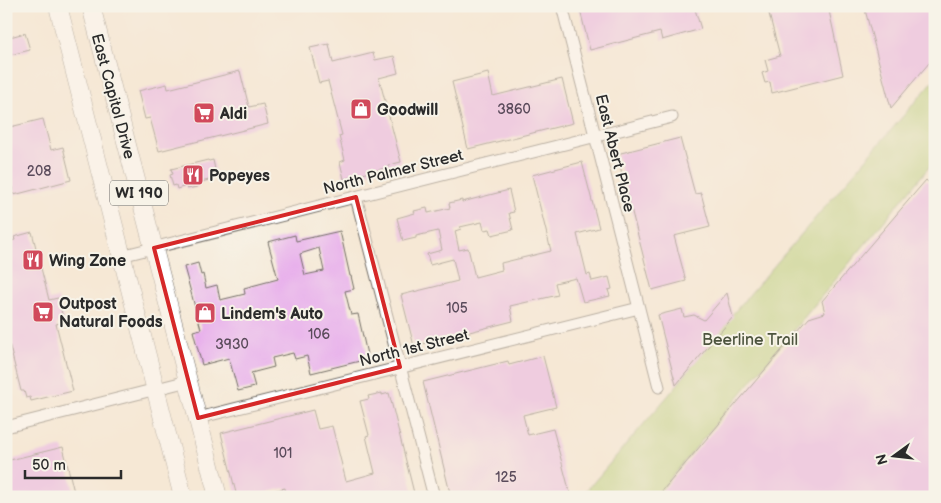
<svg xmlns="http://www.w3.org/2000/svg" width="941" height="503" font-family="'Balsamiq Sans',sans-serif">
<rect width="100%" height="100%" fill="#f7f3e8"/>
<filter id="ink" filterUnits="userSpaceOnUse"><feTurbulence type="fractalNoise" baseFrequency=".02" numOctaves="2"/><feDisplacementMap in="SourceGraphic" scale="10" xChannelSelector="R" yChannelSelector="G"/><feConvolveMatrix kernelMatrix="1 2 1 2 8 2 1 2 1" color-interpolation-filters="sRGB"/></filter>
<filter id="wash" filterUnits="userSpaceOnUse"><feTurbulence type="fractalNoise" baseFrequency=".0096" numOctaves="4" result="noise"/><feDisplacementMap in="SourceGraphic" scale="20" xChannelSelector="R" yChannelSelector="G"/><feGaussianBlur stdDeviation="1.12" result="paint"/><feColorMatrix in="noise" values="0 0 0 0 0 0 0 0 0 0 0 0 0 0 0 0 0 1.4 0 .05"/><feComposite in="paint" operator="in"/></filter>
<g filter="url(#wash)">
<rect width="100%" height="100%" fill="#f5e8d5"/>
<path fill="#b2cf76" stroke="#6e7d50" d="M935,79V160L655,497H581L673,390L731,316Z"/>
<g id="blocks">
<path fill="#e7acec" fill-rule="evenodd" d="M579,6H655L656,10L670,6H694L701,29L662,40L660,32L590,50Z
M767,6H828L843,75L772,93L770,82L765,83L762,73L768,71L765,60L780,56Z
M864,6H935V56L891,108Z
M25,33L30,50L6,56V38Z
M329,44L333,63L373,53L375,60L394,56L398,73L379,78L401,162L389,165V167L344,179L340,162L345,160L339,136L342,135L328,81L319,83L310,48Z
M240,71L249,107L263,104L268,124L159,151L150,118L145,119L138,91L167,84L168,89Z
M488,73L493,96L562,79L573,123L468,149L452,82Z
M43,119L51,150L63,147L71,180L14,195L6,162V128Z
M680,138L695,194L701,193L710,227L674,236L686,281L652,290L617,154Z
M208,160L209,161L213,160L216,174L212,175L213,179L197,183L198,187L187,189L186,186L177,189L176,185L173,186L170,175L173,174L171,169Z
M582,162L599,228L577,234L587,275L590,274L592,281L609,277L612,289L608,290L610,296L583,302L576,278L555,283L558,295L510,306L513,321L414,346L401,295L458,281L453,259L430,265L427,254L442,250L438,231L416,236V238L403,241L397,218L415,213L414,211L427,208L428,213L450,208L449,203L462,200V202L509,190L514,212L509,213L513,230L492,235L490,229L484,230L482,222L460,227L461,229L455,231L459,250L468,248L475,277L502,270L501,263L551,251L532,175Z
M926,180L935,188V497H657L809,318L825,313L822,301Z
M340,231L350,276H351L354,289L345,291L351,315L358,314L368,359L311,373L307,356L295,359L293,353L272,358L274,367L251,373L255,387L238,391L229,358L202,365L193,331L201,329L184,267L198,263L201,275L203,274L206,288L217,285L220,300L245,294L244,288L278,279L268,242L295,235L296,241ZM319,248L324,271L305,275L300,254Z
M32,232L49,300L58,298L64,322L56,324L73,391L31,401L30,397L26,398L24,391H21L6,331V242L15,240L14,237Z
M727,293L733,317L676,385L658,315L682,309L684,317L694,315L704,320Z
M543,356L556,407L523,415L528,435L553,429L571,497H451L423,382L508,361L509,365Z
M382,393V395L389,393L415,497H286L285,488L248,497H237L221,433L313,410L318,429L332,426L346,481L375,473L366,436L369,435L360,401L369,399L368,396Z
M63,447L74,492L54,497H6V461Z"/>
</g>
</g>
<g filter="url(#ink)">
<use href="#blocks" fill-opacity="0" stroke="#726d66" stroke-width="1"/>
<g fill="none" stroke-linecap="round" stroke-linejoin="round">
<g stroke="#726d66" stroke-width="13">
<path id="street" d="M562,6L659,387
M356,197L434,497
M121,256L672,117
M198,418L639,308
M6,427L188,381"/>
</g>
<g stroke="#726d66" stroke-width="19">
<path id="primary" d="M58,6L183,497
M91,6L218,497"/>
</g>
<use href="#street" stroke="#fff" stroke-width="11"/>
<use href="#primary" stroke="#fff" stroke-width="18"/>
</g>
</g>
<path d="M0 0H941V503H0ZM356,197L400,367L198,418L154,248Z" fill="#f5e8d5" fill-opacity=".55" fill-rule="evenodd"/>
<path fill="none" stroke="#d62828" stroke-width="4" stroke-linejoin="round" d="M356,197L400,367L198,418L154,248Z"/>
<defs>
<g id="shop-square" transform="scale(1.125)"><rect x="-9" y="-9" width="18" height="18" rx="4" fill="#d1495b" stroke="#f7f3e8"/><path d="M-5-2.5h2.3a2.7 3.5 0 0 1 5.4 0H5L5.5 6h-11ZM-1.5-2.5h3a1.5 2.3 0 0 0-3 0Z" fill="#fff"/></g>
<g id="supermarket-square" transform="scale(1.125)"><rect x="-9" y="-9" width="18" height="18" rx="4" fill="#d1495b" stroke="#f7f3e8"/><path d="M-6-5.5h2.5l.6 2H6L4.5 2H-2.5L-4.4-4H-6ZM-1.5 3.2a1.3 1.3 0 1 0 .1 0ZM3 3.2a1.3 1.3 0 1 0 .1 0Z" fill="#fff"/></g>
<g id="restaurant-square" transform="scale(1.125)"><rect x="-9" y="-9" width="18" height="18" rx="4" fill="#d1495b" stroke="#f7f3e8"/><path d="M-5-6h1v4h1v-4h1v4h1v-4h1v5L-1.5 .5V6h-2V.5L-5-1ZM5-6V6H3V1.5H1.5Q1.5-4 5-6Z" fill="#fff"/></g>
</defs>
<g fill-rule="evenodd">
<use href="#shop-square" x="361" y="109"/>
<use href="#supermarket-square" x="204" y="113"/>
<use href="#restaurant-square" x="193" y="175"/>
<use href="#restaurant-square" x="33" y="260"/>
<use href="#supermarket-square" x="43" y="312"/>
<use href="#shop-square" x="205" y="313"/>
</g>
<g text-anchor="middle" stroke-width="4" stroke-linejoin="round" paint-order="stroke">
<g font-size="14" fill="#5a4b5b">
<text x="514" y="114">3860</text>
<text x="39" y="176">208</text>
<text x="457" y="313">105</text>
<text x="319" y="339">106</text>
<text x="232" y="349">3930</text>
<text x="283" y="458">101</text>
<text x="506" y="482">125</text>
</g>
<rect fill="#f7f3e8" stroke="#686764" stroke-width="1" x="110" y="180.5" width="58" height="25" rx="4"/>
<g font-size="15" font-weight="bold" fill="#2b2b2b">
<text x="139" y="198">WI 190</text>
</g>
<g font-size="16" fill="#2b2b2b" stroke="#f7f3e8">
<text transform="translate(114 96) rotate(75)" y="6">East Capitol Drive</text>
<text transform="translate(616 153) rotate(76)" y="6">East Abert Place</text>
<text transform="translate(393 171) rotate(-14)" y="6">North Palmer Street</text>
<text transform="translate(414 347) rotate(-14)" y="6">North 1st Street</text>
</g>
<g font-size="16" font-weight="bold" fill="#2b2b2b" stroke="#f7f3e8" text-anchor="start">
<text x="377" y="115">Goodwill</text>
<text x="220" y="119">Aldi</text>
<text x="209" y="181">Popeyes</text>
<text x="49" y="266">Wing Zone</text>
<text x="59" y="309">Outpost<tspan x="59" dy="18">Natural Foods</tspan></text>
<text x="221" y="319">Lindem's Auto</text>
</g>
<g font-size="16" fill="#4d543e" stroke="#f7f3e8">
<text x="750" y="345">Beerline Trail</text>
</g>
</g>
<rect width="941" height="503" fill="none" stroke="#f7f3e8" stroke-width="25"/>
<g transform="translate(894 456) rotate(255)" stroke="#f7f3e8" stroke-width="4" paint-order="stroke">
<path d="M0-4L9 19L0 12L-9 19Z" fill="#2b2b2b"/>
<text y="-8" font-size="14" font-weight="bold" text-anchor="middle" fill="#2b2b2b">N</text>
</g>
<path d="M25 470v8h96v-8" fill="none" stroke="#2b2b2b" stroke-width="2.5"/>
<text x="32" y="470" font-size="15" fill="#2b2b2b" stroke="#f7f3e8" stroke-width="4" paint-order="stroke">50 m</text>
</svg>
